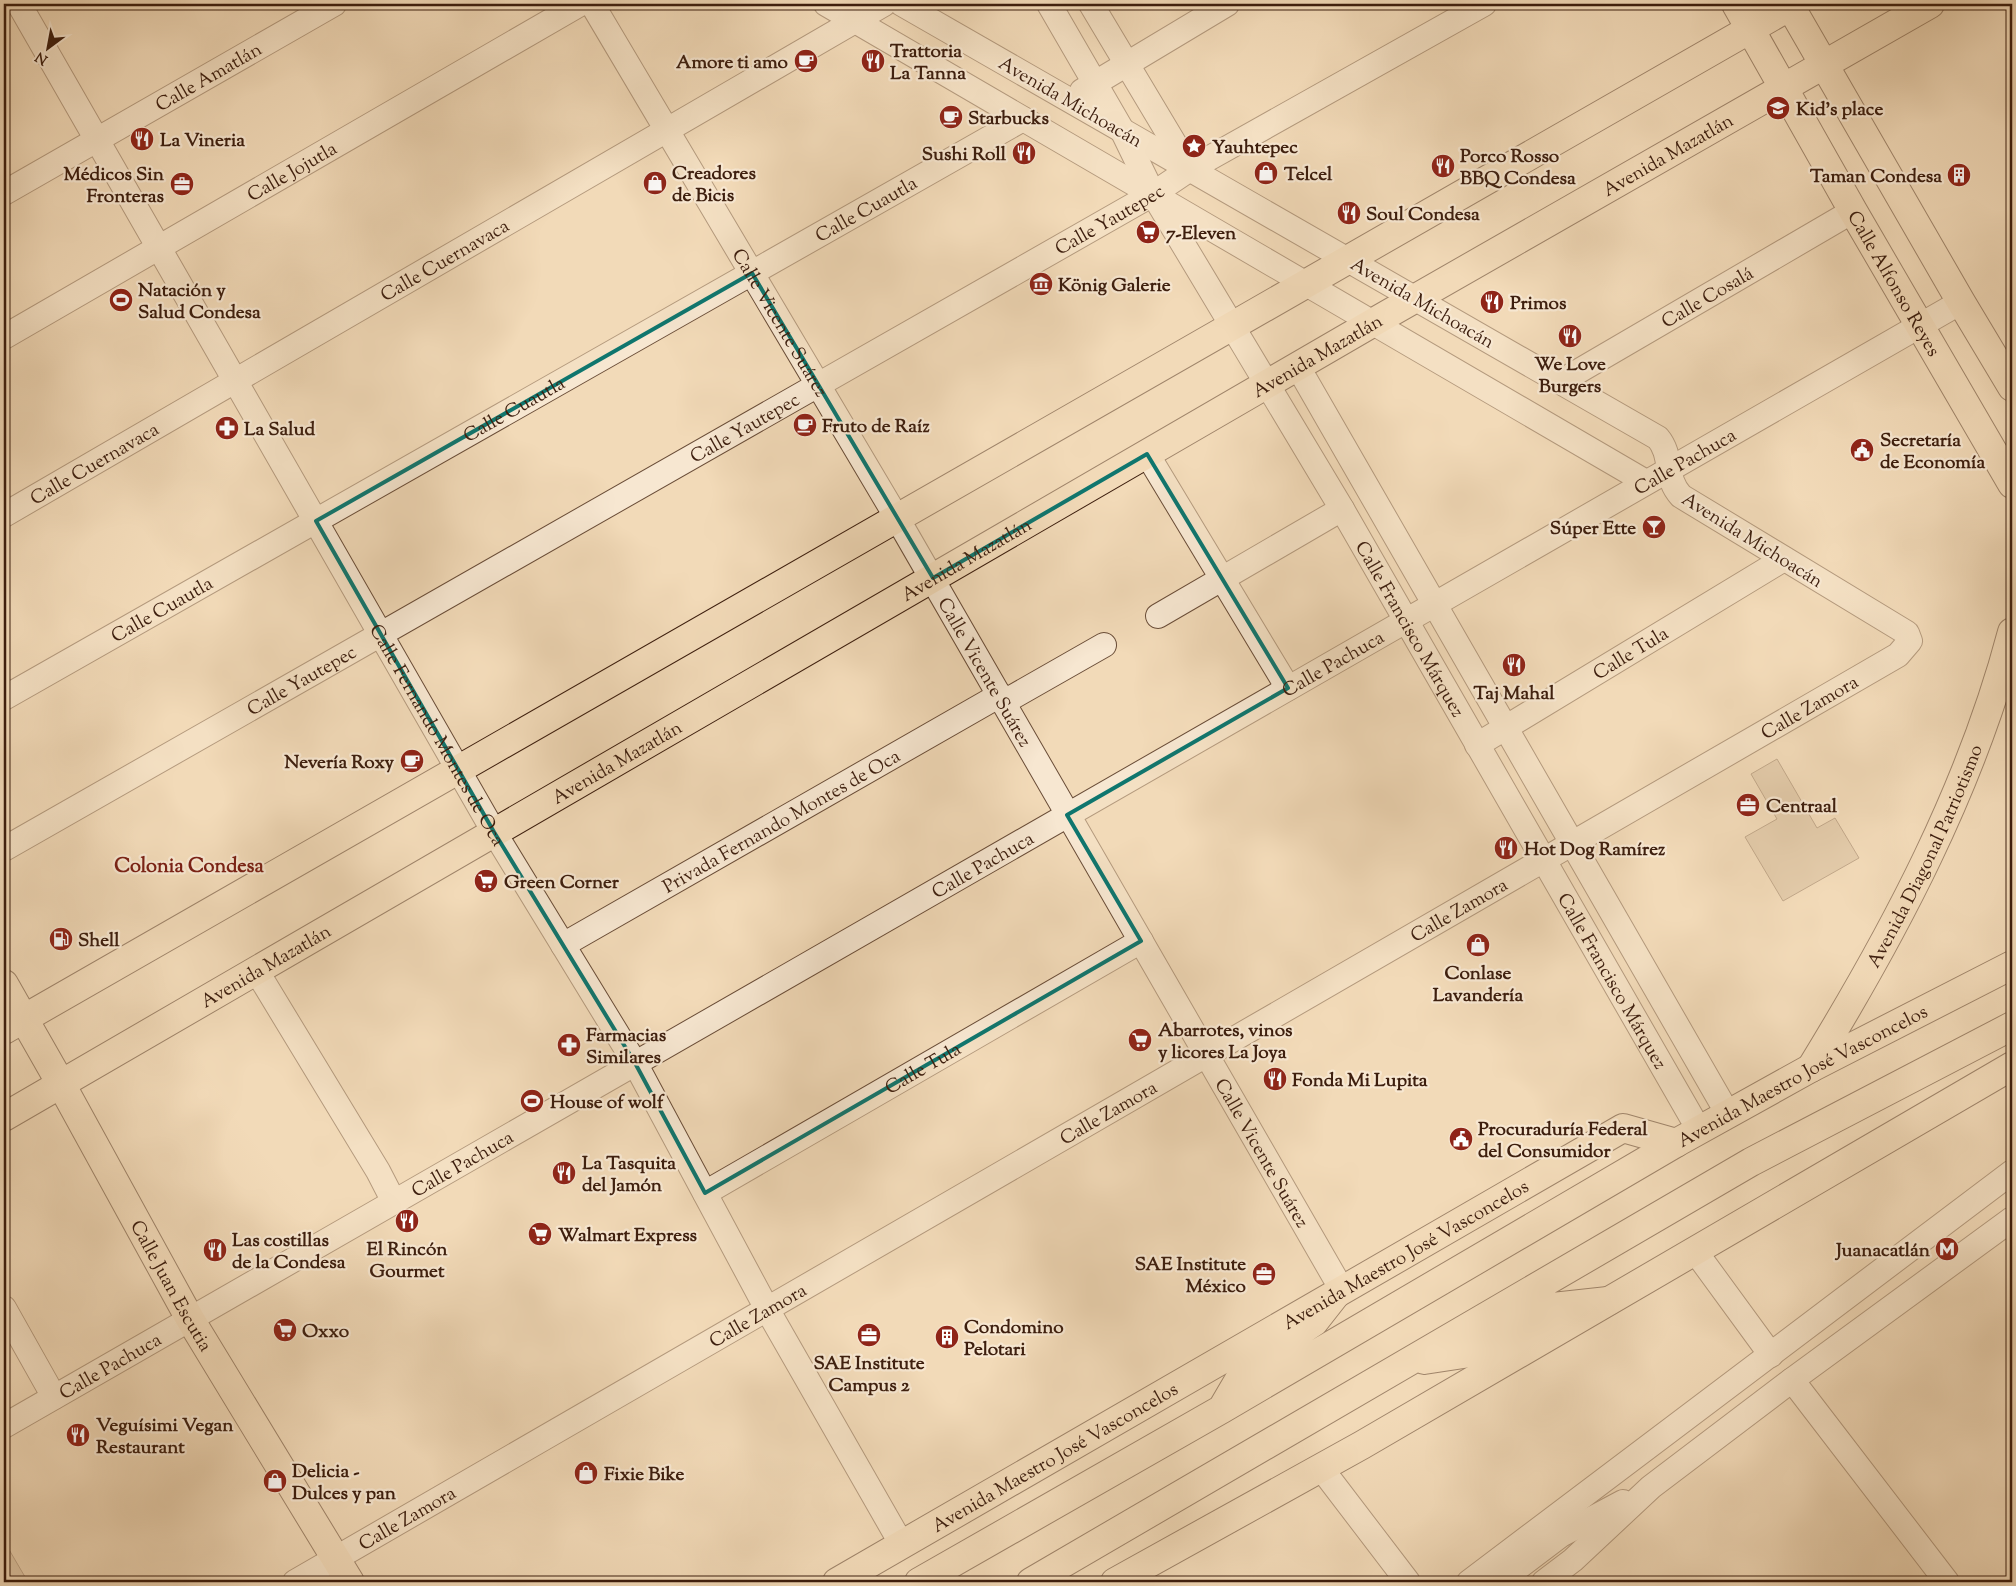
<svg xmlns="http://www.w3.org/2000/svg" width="2016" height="1586" font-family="'Sorts Mill Goudy',serif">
<rect width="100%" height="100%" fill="#f2dab8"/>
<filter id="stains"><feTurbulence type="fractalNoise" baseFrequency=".004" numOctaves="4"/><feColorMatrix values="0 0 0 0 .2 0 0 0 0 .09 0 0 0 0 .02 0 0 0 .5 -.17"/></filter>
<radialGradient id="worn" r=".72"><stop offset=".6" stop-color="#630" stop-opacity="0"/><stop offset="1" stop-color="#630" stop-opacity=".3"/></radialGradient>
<path fill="#d3ba9b" stroke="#886c54" d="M1777,759L1817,828L1835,818L1859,858L1783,901L1745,837L1777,819L1751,774Z
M4,1541L28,1582H4Z"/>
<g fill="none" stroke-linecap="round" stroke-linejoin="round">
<g stroke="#6a4d38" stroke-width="26">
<g id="minor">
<path id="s1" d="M19,4L494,832L635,1063L767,1309L902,1545"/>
<path id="s2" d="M592,4L897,518L1342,1290"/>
<path d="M826,4L1646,482"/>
<path id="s3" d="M1049,4L1122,130L1153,194L1342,509L1699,1130"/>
<path d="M1091,4L1189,168"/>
<path d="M1082,91L1227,4"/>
<path id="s4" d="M4,193L334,4"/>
<path id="s5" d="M4,337L580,4"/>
<path d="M1298,367L1728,1114"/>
<path id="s6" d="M1560,382L1853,211"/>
<path d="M1147,454L1288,688"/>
<path id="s7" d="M4,515L884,4"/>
<path d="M1158,616L1342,509"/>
<path id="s8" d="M4,698L1023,119"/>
<path d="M1004,702L1104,645"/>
<path id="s9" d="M1477,745L1784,559"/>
<path id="s10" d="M4,849L1153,194L1190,169L1484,4"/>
<path id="s11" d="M563,945L1000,695"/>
<path d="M256,970L378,1171L394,1202"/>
<path id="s12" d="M705,1193L1141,941"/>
<path d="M1695,1251L1771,1355"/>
<path d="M4,1308L54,1397"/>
<path d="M1792,1380L1947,1582"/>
<path id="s13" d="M4,1426L1961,302"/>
<path d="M1321,1468L1408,1582"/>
<path id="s14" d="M295,1582L1898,655L1910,641L1907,633L1681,496C1664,478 1673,456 1658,438L902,4"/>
<path d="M1469,1582L2012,1172"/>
<path d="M1499,1582L1561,1535L1623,1502"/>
<path d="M1544,1582L1573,1560L1651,1487L1792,1380L2012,1219"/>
</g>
</g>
<g stroke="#3d1e0e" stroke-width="30">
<g id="major">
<path id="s15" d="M1736,4L1853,211L2012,484"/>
<path d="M1789,4L1961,302L2012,387"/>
<path id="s16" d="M4,984L61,1084L190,1319L350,1582"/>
<path d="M4,1030L1794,4"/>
<path id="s17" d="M1811,1068C1895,931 1971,788 2012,632"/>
<path id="s18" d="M4,1117L1374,322L1930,4"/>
<path id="s19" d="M837,1582L1623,1128L1676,1143L1811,1068L2012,965"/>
<path d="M1115,1582L1362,1445L2012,1066"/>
</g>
</g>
<g stroke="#3d1e0e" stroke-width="30">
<path id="highway" d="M1424,1360L1470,1353L1553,1307L1608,1301
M1223,1407L1247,1366L1314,1322L1336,1294
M919,1582L1222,1409L1676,1143
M1031,1582L1751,1162L2012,1026"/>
</g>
<use href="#minor" stroke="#f7e7d1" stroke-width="24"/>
<use href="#major" stroke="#f2dab8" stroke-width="28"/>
<use href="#highway" stroke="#f2dab8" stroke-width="28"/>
</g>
<path d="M0 0H2016V1586H0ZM752,273L933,578L1147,454L1288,688L1067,815L1141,941L705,1193L635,1063L494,832L316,521Z" fill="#f2dab8" fill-opacity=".55" fill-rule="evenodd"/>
<path fill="none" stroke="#0f766e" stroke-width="4" stroke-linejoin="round" d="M752,273L933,578L1147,454L1288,688L1067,815L1141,941L705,1193L635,1063L494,832L316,521Z"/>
<defs>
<g id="cafe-disc" transform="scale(1.25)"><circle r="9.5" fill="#8f2418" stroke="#f7e7d1"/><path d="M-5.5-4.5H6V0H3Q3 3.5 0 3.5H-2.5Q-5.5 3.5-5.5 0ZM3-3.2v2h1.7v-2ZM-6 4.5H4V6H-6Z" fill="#fff"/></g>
<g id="restaurant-disc" transform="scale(1.25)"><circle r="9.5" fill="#8f2418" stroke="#f7e7d1"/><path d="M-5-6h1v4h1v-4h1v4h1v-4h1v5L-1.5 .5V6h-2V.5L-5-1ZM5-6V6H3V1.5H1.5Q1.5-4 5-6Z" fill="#fff"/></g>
<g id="school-disc" transform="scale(1.25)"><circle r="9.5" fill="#8f2418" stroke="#f7e7d1"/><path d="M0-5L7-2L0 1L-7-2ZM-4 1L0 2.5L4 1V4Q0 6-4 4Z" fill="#fff"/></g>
<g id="sight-disc" transform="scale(1.25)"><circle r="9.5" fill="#8f2418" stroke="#f7e7d1"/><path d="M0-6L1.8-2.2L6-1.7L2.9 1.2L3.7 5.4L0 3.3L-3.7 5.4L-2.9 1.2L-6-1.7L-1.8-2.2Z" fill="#fff"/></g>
<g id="shop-disc" transform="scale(1.25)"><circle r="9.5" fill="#8f2418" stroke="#f7e7d1"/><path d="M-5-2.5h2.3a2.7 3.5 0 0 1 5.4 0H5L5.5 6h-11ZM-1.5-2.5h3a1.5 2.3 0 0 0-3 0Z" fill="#fff"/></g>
<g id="building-disc" transform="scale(1.25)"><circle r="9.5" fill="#8f2418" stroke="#f7e7d1"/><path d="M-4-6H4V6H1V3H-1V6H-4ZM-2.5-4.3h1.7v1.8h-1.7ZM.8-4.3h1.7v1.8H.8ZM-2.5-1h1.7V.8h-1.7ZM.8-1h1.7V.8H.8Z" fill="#fff"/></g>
<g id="office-disc" transform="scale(1.25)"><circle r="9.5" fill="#8f2418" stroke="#f7e7d1"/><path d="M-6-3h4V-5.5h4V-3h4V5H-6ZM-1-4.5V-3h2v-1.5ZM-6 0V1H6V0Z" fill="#fff"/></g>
<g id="supermarket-disc" transform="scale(1.25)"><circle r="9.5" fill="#8f2418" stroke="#f7e7d1"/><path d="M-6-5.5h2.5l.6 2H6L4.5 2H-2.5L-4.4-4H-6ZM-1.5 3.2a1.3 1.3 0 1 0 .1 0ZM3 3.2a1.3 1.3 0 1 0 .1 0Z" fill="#fff"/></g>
<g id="museum-disc" transform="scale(1.25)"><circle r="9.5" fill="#8f2418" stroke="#f7e7d1"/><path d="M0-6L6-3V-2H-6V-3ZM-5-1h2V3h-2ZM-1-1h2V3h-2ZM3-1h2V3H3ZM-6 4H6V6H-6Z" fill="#fff"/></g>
<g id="stadium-disc" transform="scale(1.25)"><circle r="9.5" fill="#8f2418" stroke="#f7e7d1"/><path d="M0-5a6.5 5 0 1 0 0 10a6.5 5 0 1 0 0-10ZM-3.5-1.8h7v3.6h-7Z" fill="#fff"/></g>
<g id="pharmacy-disc" transform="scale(1.25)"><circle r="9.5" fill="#8f2418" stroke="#f7e7d1"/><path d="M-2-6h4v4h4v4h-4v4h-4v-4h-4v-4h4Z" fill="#fff"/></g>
<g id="civic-disc" transform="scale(1.25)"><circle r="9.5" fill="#8f2418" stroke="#f7e7d1"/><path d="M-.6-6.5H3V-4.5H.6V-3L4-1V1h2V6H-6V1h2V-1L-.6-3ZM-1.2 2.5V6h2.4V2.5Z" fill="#fff"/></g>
<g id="bar-disc" transform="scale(1.25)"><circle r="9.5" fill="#8f2418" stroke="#f7e7d1"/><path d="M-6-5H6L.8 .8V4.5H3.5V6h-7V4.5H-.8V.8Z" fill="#fff"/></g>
<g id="fuel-disc" transform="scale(1.25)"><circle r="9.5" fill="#8f2418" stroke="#f7e7d1"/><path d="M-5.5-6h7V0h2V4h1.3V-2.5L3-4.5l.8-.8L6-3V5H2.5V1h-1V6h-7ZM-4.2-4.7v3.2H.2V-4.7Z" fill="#fff"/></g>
<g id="metro-disc" transform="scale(1.25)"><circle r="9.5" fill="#8f2418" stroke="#f7e7d1"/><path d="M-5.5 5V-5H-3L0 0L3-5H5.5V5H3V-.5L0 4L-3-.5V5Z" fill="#fff"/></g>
</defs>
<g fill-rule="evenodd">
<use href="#cafe-disc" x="806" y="61"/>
<use href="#restaurant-disc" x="873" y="61"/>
<use href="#school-disc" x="1778" y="108"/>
<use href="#cafe-disc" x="951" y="117"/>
<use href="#restaurant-disc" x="142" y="139"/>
<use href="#sight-disc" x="1194" y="146"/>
<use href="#restaurant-disc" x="1024" y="153"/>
<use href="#restaurant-disc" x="1443" y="166"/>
<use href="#shop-disc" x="1266" y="173"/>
<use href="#building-disc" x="1959" y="175"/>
<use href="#shop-disc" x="655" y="183"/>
<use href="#office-disc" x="182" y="184"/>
<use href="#restaurant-disc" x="1349" y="213"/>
<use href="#supermarket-disc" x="1148" y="232"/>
<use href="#museum-disc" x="1041" y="284"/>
<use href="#stadium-disc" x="121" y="300"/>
<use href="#restaurant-disc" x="1492" y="302"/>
<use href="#restaurant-disc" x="1570" y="336"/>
<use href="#cafe-disc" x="805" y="425"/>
<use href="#pharmacy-disc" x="227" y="428"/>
<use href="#civic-disc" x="1862" y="450"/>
<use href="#bar-disc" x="1654" y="527"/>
<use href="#restaurant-disc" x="1514" y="665"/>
<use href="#cafe-disc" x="412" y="761"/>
<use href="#office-disc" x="1748" y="805"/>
<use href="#restaurant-disc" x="1506" y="848"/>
<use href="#supermarket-disc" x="486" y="881"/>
<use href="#fuel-disc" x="61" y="939"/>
<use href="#shop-disc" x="1478" y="945"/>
<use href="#supermarket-disc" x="1140" y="1040"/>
<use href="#pharmacy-disc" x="569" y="1045"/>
<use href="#restaurant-disc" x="1275" y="1079"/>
<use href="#stadium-disc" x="532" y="1101"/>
<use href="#civic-disc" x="1461" y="1139"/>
<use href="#restaurant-disc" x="564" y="1173"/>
<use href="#restaurant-disc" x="407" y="1221"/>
<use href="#supermarket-disc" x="540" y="1234"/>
<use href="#metro-disc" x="1947" y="1249"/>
<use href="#restaurant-disc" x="215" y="1250"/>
<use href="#office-disc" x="1264" y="1274"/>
<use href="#supermarket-disc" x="285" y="1330"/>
<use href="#office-disc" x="869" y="1335"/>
<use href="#building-disc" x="947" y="1337"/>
<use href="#restaurant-disc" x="78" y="1435"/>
<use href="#shop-disc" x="586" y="1473"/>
<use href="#shop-disc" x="275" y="1481"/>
</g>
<g text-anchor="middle" stroke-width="4.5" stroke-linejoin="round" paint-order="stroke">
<g font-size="19" font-weight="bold" fill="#3d1e0e" stroke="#f7e7d1" text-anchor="start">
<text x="890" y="57">Trattoria<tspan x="890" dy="22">La Tanna</tspan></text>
<text x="788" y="68" text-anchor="end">Amore ti amo</text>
<text x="1796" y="115">Kid’s place</text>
<text x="968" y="124">Starbucks</text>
<text x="160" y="146">La Vineria</text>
<text x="1212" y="153">Yauhtepec</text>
<text x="1006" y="160" text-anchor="end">Sushi Roll</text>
<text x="1460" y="162">Porco Rosso<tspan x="1460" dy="22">BBQ Condesa</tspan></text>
<text x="672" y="179">Creadores<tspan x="672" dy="22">de Bicis</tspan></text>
<text x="164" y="180" text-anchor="end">Médicos Sin<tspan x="164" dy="22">Fronteras</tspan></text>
<text x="1284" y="180">Telcel</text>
<text x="1942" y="182" text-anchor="end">Taman Condesa</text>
<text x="1366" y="220">Soul Condesa</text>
<text x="1166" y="239">7-Eleven</text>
<text x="1058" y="291">König Galerie</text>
<text x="138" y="296">Natación y<tspan x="138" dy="22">Salud Condesa</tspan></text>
<text x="1510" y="309">Primos</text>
<text x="1570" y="370" text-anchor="middle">We Love<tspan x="1570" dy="22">Burgers</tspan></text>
<text x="822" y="432">Fruto de Raíz</text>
<text x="244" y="435">La Salud</text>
<text x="1880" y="446">Secretaría<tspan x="1880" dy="22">de Economía</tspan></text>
<text x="1636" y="534" text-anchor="end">Súper Ette</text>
<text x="1514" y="699" text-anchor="middle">Taj Mahal</text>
<text x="394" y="768" text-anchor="end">Nevería Roxy</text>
<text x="1766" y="812">Centraal</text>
<text x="1524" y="855">Hot Dog Ramírez</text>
<text x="504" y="888">Green Corner</text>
<text x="78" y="946">Shell</text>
<text x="1478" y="979" text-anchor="middle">Conlase<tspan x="1478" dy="22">Lavandería</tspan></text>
<text x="1158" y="1036">Abarrotes, vinos<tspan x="1158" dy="22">y licores La Joya</tspan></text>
<text x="586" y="1041">Farmacias<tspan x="586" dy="22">Similares</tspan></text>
<text x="1292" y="1086">Fonda Mi Lupita</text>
<text x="550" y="1108">House of wolf</text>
<text x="1478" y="1135">Procuraduría Federal<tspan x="1478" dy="22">del Consumidor</tspan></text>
<text x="582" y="1169">La Tasquita<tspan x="582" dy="22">del Jamón</tspan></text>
<text x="558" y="1241">Walmart Express</text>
<text x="232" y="1246">Las costillas<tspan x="232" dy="22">de la Condesa</tspan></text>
<text x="407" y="1255" text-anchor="middle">El Rincón<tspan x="407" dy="22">Gourmet</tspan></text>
<text x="1930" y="1256" text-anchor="end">Juanacatlán</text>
<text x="1246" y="1270" text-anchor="end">SAE Institute<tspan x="1246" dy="22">México</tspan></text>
<text x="964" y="1333">Condomino<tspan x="964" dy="22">Pelotari</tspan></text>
<text x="302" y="1337">Oxxo</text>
<text x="869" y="1369" text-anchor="middle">SAE Institute<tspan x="869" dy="22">Campus 2</tspan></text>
<text x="96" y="1431">Veguísimi Vegan<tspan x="96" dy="22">Restaurant</tspan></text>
<text x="292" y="1477">Delicia -<tspan x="292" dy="22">Dulces y pan</tspan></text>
<text x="604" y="1480">Fixie Bike</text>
</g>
<g font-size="19" fill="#3d1e0e" stroke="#f7e7d1">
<text dy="7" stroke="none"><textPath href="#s4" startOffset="235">Calle Amatlán</textPath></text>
<text transform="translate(1071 101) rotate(30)" y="7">Avenida Michoacán</text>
<text dy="7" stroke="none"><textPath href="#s18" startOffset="1922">Avenida Mazatlán</textPath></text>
<text dy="7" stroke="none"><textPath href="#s5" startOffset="332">Calle Jojutla</textPath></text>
<text dy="7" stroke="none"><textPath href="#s8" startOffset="991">Calle Cuautla</textPath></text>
<text dy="7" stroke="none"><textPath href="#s10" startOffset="1272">Calle Yautepec</textPath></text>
<text dy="7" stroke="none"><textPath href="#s7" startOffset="509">Calle Cuernavaca</textPath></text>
<text dy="7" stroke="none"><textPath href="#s15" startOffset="321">Calle Alfonso Reyes</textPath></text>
<text dy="7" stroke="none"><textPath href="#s6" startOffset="170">Calle Cosalá</textPath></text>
<text transform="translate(1423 302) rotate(30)" y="7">Avenida Michoacán</text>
<text dy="7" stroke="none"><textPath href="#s2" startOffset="370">Calle Vicente Suárez</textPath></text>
<text dy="7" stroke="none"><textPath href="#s18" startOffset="1518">Avenida Mazatlán</textPath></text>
<text dy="7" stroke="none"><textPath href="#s8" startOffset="586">Calle Cuautla</textPath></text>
<text dy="7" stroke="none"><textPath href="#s10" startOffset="852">Calle Yautepec</textPath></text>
<text dy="7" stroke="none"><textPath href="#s13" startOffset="1938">Calle Pachuca</textPath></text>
<text dy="7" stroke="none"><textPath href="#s7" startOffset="104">Calle Cuernavaca</textPath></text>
<text transform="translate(1753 539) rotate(32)" y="7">Avenida Michoacán</text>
<text dy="7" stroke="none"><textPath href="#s18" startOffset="1112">Avenida Mazatlán</textPath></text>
<text dy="7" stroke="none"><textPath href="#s8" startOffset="181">Calle Cuautla</textPath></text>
<text dy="7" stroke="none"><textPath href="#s3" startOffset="722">Calle Francisco Márquez</textPath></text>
<text dy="7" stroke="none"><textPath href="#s9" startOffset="179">Calle Tula</textPath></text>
<text dy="7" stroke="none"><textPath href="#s13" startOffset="1532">Calle Pachuca</textPath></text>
<text dy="7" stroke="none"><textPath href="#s2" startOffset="775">Calle Vicente Suárez</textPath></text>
<text dy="7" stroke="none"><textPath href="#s10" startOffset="342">Calle Yautepec</textPath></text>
<text dy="7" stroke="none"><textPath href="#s14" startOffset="1749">Calle Zamora</textPath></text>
<text dy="7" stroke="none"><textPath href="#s1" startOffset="842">Calle Fernando Montes de Oca</textPath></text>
<text dy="7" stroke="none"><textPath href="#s18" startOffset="708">Avenida Mazatlán</textPath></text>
<text dy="7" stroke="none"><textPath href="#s11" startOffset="251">Privada Fernando Montes de Oca</textPath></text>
<text dy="7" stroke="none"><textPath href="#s17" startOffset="241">Avenida Diagonal Patriotismo</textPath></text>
<text dy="7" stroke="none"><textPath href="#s13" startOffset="1128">Calle Pachuca</textPath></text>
<text dy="7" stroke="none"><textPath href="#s14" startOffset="1344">Calle Zamora</textPath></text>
<text dy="7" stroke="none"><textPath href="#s18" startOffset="302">Avenida Mazatlán</textPath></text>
<text dy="7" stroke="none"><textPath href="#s3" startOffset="1128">Calle Francisco Márquez</textPath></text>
<text dy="7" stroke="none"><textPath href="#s12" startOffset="251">Calle Tula</textPath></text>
<text dy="7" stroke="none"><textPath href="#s19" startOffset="1106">Avenida Maestro José Vasconcelos</textPath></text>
<text dy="7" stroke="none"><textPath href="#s14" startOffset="939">Calle Zamora</textPath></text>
<text dy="7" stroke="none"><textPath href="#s2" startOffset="1330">Calle Vicente Suárez</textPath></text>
<text dy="7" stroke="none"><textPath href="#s13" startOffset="528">Calle Pachuca</textPath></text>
<text dy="7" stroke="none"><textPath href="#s19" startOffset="656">Avenida Maestro José Vasconcelos</textPath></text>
<text dy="7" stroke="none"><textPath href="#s16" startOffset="345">Calle Juan Escutia</textPath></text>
<text dy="7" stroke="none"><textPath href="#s14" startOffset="534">Calle Zamora</textPath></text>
<text dy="7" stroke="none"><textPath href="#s13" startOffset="122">Calle Pachuca</textPath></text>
<text dy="7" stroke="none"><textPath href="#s19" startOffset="251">Avenida Maestro José Vasconcelos</textPath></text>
<text dy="7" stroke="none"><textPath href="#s14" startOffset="129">Calle Zamora</textPath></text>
</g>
<g font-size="20" font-weight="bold" fill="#7a1f14" stroke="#f7e7d1">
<text x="189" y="872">Colonia Condesa</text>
</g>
</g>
<rect width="2016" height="1586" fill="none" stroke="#f2dab8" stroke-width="20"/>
<rect x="5" y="5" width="2006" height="1576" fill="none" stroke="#3d1e0e" stroke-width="2.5"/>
<rect x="10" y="10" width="1996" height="1566" fill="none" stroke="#3d1e0e"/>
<g transform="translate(48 48) rotate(212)" stroke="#f7e7d1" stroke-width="4" paint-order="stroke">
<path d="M0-4L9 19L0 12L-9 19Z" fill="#3d1e0e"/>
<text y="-8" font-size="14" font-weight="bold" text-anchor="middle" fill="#3d1e0e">N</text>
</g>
<rect width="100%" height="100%" filter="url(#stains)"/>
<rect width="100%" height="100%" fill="url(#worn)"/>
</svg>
